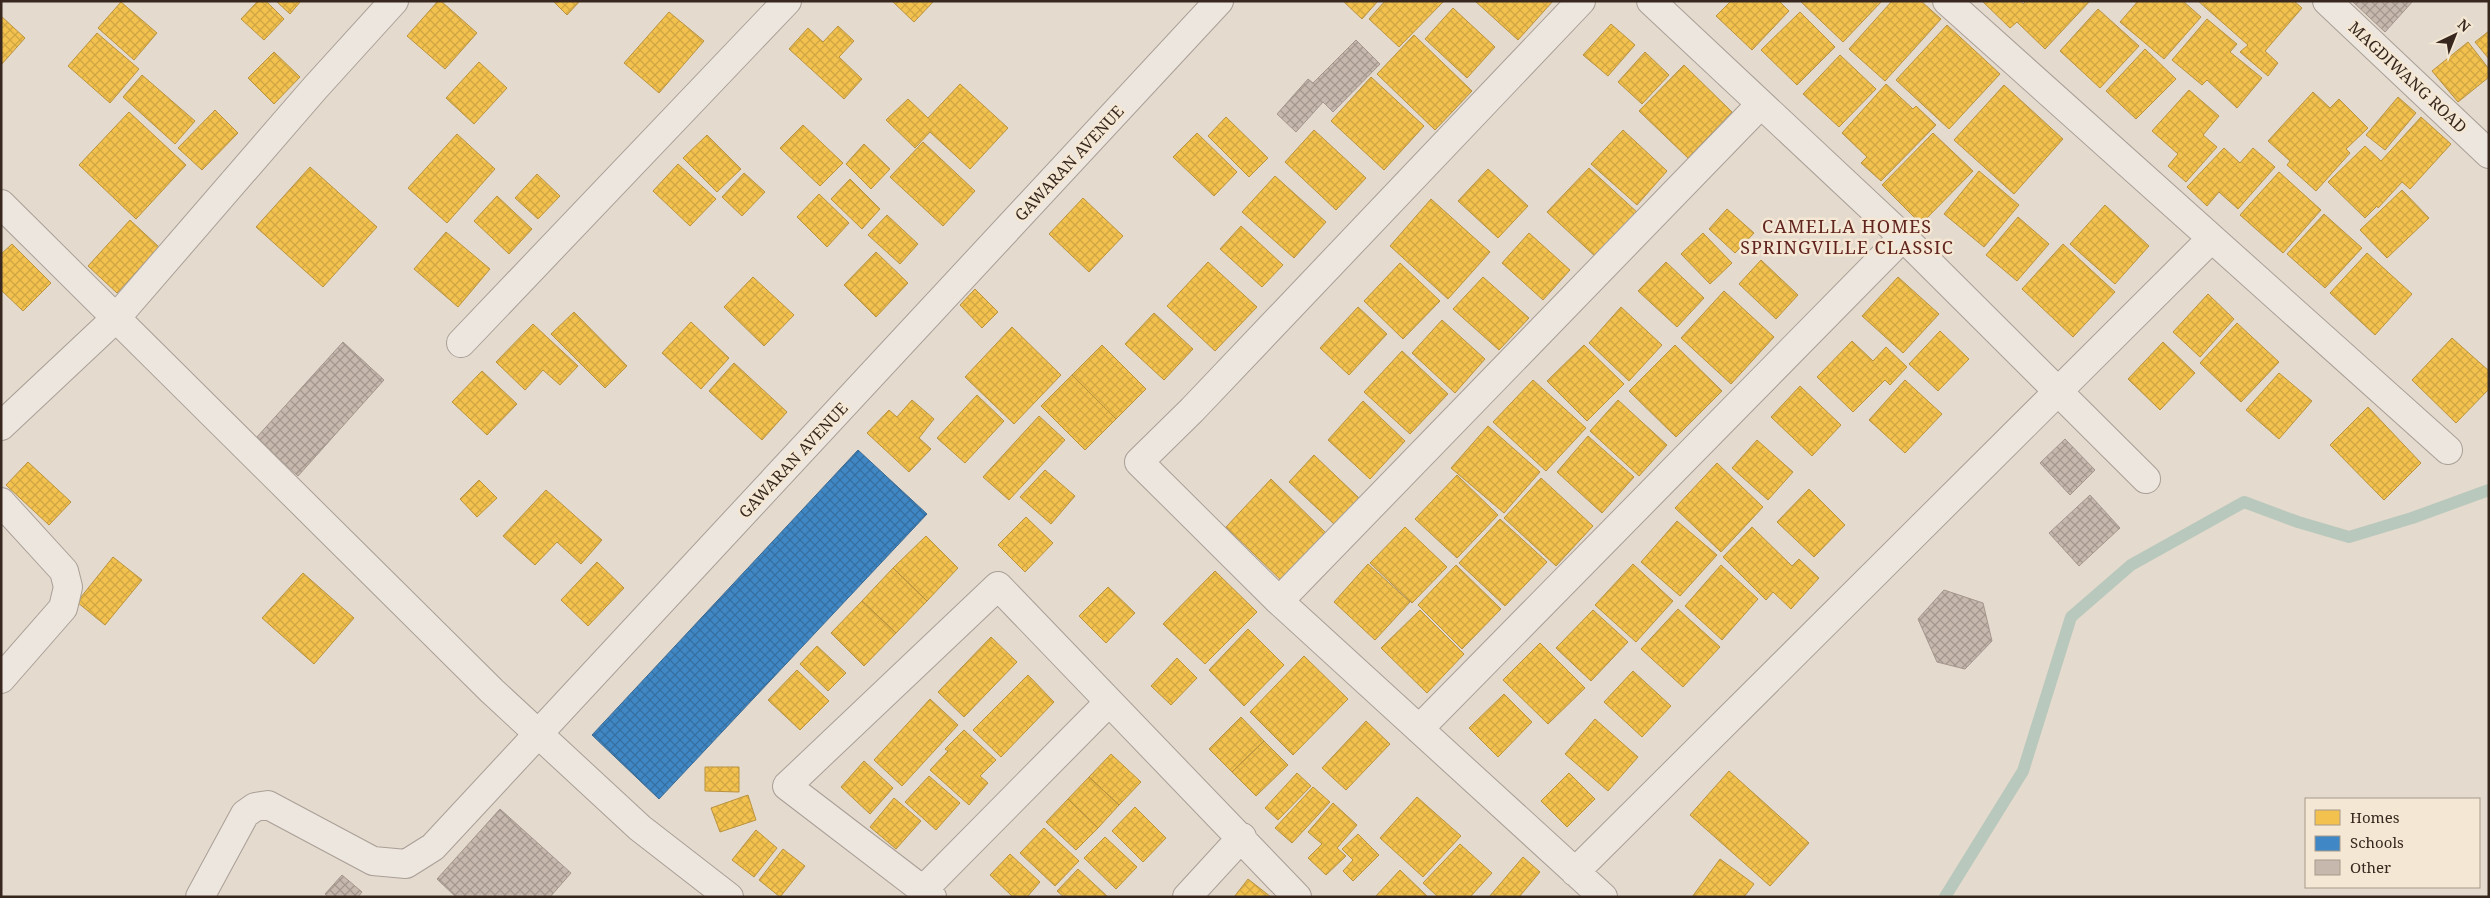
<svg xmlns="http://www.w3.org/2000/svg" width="2490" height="898" font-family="'Noto Serif',serif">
<defs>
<pattern id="homes-cross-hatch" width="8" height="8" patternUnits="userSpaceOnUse" patternTransform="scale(1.25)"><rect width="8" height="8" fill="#f2c14e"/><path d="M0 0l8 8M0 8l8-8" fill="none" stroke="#d0a644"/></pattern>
<pattern id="schools-cross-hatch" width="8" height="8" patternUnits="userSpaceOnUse" patternTransform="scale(1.25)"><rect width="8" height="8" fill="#3f88c5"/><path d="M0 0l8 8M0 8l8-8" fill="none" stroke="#366f9f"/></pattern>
<pattern id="building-cross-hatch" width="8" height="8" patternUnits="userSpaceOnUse" patternTransform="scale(1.25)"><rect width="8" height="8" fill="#c7b8ae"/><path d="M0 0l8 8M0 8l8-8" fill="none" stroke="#a2968d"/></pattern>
</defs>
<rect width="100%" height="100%" fill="#e4dacd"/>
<path fill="url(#homes-cross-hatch)" stroke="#ba9340" d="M258,1H266L284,19L264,40L241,19Z
M276,1H301L290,14Z
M438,1H441L477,33L445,69L407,36Z
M553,1H580L567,15Z
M892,1H934L914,22Z
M1343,1H1378L1362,19Z
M1385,1H1444L1399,47L1369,19Z
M1475,1H1553L1518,40Z
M1731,1H1779L1789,11L1752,50L1716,16Z
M1800,1H1882L1843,42Z
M1892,1H1921L1941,19L1885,81L1849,49Z
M1982,1H2021L2023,4L2026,1H2090L2045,49L2017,22L2010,28Z
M2138,1H2183L2201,17L2164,59L2120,22Z
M2198,1H2294L2302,8L2265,51L2278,63L2268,76L2240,52L2248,45Z
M121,2L157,33L134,60L98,28Z
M1453,8L1495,47L1467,78L1425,39Z
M2098,9L2139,46L2100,88L2060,51Z
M669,12L704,41L659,93L624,63Z
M1800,12L1835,47L1797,85L1761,50Z
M1,16L25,38L1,65Z
M2207,19L2237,44L2230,52L2262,78L2237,108L2207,80L2202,85L2172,60Z
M1611,24L1635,45L1608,76L1583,55Z
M1947,25L2000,74L1949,129L1896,80Z
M838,26L854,41L839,57L862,79L844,99L789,49L808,28L823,42Z
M2489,31V59L2475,42Z
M97,33L139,69L110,103L68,66Z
M1414,35L1472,91L1435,130L1377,74Z
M2468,42L2489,69V77L2458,102L2432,71Z
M2145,49L2176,79L2136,119L2106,91Z
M274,52L300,77L274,104L248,78Z
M1645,52L1669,75L1642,104L1618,82Z
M1840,55L1876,89L1839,127L1803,94Z
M479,62L507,88L474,124L446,98Z
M1684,65L1732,112L1688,158L1639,111Z
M142,75L195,121L175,144L123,97Z
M1371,77L1424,126L1384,170L1331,121Z
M960,84L1008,128L970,169L930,132L915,148L886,120L908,99L928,118Z
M1886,84L1913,109L1916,106L1936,125L1881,181L1861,163L1867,157L1842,133Z
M2004,85L2063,139L2014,194L1954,140Z
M2189,90L2219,116L2203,135L2217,147L2186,182L2168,166L2178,154L2152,131Z
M2313,92L2330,108L2339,99L2368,128L2346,149L2350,153L2316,191L2287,165L2290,161L2268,141Z
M2398,97L2416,113L2385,150L2366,135Z
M215,110L238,133L202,170L178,148Z
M129,112L186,165L136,219L79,165Z
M1226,117L1268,158L1249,177L1208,136Z
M2421,117L2451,144L2410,189L2402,182L2378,208L2377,206L2365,218L2328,182L2365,146L2381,161Z
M803,125L843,163L820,186L780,148Z
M1314,130L1366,178L1336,210L1285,162Z
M1623,130L1667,171L1637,205L1591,164Z
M1197,133L1237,172L1214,196L1173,157Z
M1933,133L1973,171L1921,224L1882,185Z
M457,134L495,169L447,223L408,188Z
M707,135L741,169L717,192L683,158Z
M923,142L975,191L943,226L890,177Z
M864,144L890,169L871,189L846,164Z
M2224,148L2240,163L2253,148L2275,167L2238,209L2219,192L2207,206L2187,187Z
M678,164L716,199L690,226L653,191Z
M310,167L377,227L323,287L256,227Z
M1589,168L1639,214L1597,258L1547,212Z
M1488,169L1528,206L1498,238L1458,201Z
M1979,171L2019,205L1984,247L1944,214Z
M2279,172L2321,210L2283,253L2240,215Z
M744,173L765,192L742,216L722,197Z
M537,174L560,196L538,219L515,198Z
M1275,176L1326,222L1294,258L1242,212Z
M850,179L880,209L862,229L831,199Z
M2402,190L2429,218L2387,258L2360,230Z
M819,194L849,223L827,247L797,217Z
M497,196L532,229L509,254L474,221Z
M1083,198L1123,236L1089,272L1049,234Z
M1431,199L1490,252L1448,299L1390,246Z
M2105,205L2149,246L2115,284L2070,244Z
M1727,209L1754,233L1735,253L1709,229Z
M2324,214L2362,248L2325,288L2287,254Z
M887,215L918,244L900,264L868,235Z
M2018,217L2049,244L2017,281L1986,255Z
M130,220L159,247L117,293L88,266Z
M1241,226L1283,265L1262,287L1220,249Z
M446,232L490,269L458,307L414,269Z
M1529,233L1570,270L1543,300L1502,263Z
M1703,233L1732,263L1710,284L1681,254Z
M12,244L51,283L23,311L1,290V254Z
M2063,244L2115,292L2073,337L2022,289Z
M876,252L908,283L876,317L844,285Z
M2367,253L2412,294L2375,335L2330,293Z
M1761,260L1798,295L1776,319L1739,284Z
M1208,262L1257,307L1215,351L1167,306Z
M1666,262L1704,298L1677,327L1638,291Z
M1400,263L1440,301L1403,339L1364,301Z
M753,277L794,315L764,346L724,307Z
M1483,277L1529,318L1499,350L1453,309Z
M1898,277L1939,314L1903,353L1862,316Z
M975,289L998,312L982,328L960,305Z
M1724,291L1774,337L1731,384L1681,338Z
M2208,294L2234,319L2200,357L2173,332Z
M1358,307L1387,334L1349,375L1320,348Z
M1621,307L1662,345L1629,381L1589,343Z
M574,312L627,366L605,388L551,334Z
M1154,313L1193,349L1164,380L1125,344Z
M1442,320L1485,359L1455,393L1412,353Z
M691,322L729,358L701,389L662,353Z
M2237,323L2279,362L2241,402L2200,363Z
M533,324L578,366L560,385L543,370L525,390L496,362Z
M1012,327L1061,375L1014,424L965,377Z
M1940,331L1969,359L1938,391L1909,364Z
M2452,338L2489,371V389L2456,423L2412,380Z
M1852,341L1873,361L1886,347L1907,367L1890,385L1885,380L1853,412L1817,377Z
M2163,342L2195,373L2160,410L2128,379Z
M1102,345L1146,389L1116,419L1072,375Z
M1584,345L1624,384L1587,421L1547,381Z
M1675,345L1722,391L1676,437L1629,391Z
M1402,351L1448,394L1410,434L1364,392Z
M734,363L787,412L762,440L709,391Z
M482,371L517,404L487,435L452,402Z
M2279,373L2312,401L2279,439L2246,410Z
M1072,375L1116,419L1085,450L1041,406Z
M1533,380L1586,428L1546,471L1493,422Z
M1905,380L1942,414L1905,453L1869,420Z
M1800,386L1841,425L1812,456L1771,417Z
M977,395L1004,421L965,463L937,438Z
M912,400L934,419L919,438L931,449L909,472L867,433L889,410L897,417Z
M1618,400L1667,445L1639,476L1590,431Z
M1363,401L1405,441L1370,479L1328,440Z
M2368,407L2421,463L2384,500L2330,445Z
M1039,416L1065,440L1009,500L983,477Z
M1488,426L1540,472L1504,513L1451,468Z
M1588,436L1634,477L1602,513L1557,472Z
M1757,440L1793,472L1768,500L1732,468Z
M1314,455L1359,498L1334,524L1289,482Z
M28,462L71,502L49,525L6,485Z
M1717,463L1763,507L1721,552L1675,508Z
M1045,470L1075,496L1051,524L1020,497Z
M1457,475L1498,515L1457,558L1415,519Z
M1541,478L1593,526L1556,566L1504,518Z
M1271,479L1329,536L1284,583L1226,527Z
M479,480L497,498L477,517L460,499Z
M1809,489L1845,525L1814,557L1777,522Z
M546,490L602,540L581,564L557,542L535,565L503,536Z
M1026,517L1053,543L1025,572L998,545Z
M1500,519L1547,562L1505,606L1459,563Z
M1677,521L1717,555L1680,596L1641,562Z
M1405,527L1447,567L1412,603L1370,563Z
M1752,527L1792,566L1799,559L1819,578L1791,609L1773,592L1766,600L1723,557Z
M926,536L958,568L927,601L893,568Z
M113,557L142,580L105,625L77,602Z
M597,562L624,588L588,626L561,600Z
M1368,564L1410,602L1375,640L1334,602Z
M1633,564L1673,601L1636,642L1595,605Z
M1456,565L1501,609L1462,649L1418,605Z
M1721,565L1758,599L1722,640L1685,606Z
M893,568L927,601L896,633L862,601Z
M1215,571L1257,612L1205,664L1163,624Z
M303,573L354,618L314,664L262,618Z
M1108,587L1135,613L1106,643L1079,616Z
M862,601L896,633L864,666L831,633Z
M1678,609L1720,647L1683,687L1641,649Z
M1420,610L1464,654L1427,693L1381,648Z
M1593,610L1628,642L1591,681L1556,648Z
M1248,629L1284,665L1244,706L1209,670Z
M991,637L1017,662L964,717L938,692Z
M1540,643L1585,688L1548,724L1503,680Z
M817,646L846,673L828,691L800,664Z
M1304,656L1348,699L1293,755L1250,712Z
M1177,658L1197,678L1171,705L1151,686Z
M797,670L829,701L800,730L768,700Z
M1633,671L1671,706L1642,737L1604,702Z
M1028,675L1054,702L1001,757L973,730Z
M1504,694L1532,722L1498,757L1469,728Z
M930,699L958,725L902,786L874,760Z
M1241,717L1264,741L1232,772L1209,749Z
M1595,719L1638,757L1608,791L1565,754Z
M1366,721L1390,744L1346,790L1322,768Z
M964,730L996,760L980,776L988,783L969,805L930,770L948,751L945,749Z
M1264,741L1288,765L1256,796L1232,772Z
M1111,754L1141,782L1119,805L1089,777Z
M864,761L893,788L870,814L841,787Z
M705,767H739V792L705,791Z
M1729,771L1809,843L1770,886L1690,815Z
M1297,773L1311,786L1278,820L1265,808Z
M1569,773L1595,799L1567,827L1541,801Z
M929,776L960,803L936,830L905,802Z
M1089,777L1119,805L1098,828L1068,799Z
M1313,787L1330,802L1292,843L1275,828Z
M748,795L756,820L720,832L711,808Z
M1417,797L1461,836L1423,877L1380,838Z
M894,798L921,821L896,849L870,827Z
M1068,799L1098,828L1076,850L1046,822Z
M1333,803L1357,825L1337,848L1346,856L1326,875L1308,858L1322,844L1308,832Z
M1135,807L1166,838L1143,862L1112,831Z
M1044,828L1079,861L1055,886L1020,853Z
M756,830L777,848L754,877L732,860Z
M1358,834L1379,855L1353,881L1343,871L1353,860L1342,849Z
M1105,837L1137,867L1116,889L1084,858Z
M1460,844L1492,873L1470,897H1438L1423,883Z
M783,849L805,866L780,897L759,880Z
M1010,854L1040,882L1027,897H1013L990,875Z
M1523,857L1540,872L1519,897H1489Z
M1720,859L1754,884L1744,897H1692Z
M1078,869L1108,897H1064L1057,891Z
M1400,870L1428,897H1375Z
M1248,879L1271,897H1234Z"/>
<path fill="url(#schools-cross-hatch)" stroke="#3d6b93" d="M858,450L927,514L659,799L592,735Z"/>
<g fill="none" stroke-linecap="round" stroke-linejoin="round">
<path stroke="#b9c8bc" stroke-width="12" d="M1945,897L2023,771L2071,617L2131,565L2244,502L2298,522L2349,537L2412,518L2489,490"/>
</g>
<path fill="url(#building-cross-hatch)" stroke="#a4968d" d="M2352,1H2413L2385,32Z
M1356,40L1380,64L1333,112L1323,102L1296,132L1277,114L1308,79L1313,83Z
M343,342L384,380L298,476L256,438Z
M2065,439L2095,470L2070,495L2040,463Z
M2090,495L2120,528L2079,566L2049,533Z
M1944,590L1983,603L1992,641L1965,669L1937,662L1918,619Z
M500,809L571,873L550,897H456L437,879Z
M342,875L362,892L358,897H328L325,894Z"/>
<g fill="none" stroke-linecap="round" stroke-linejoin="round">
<g stroke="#a99f96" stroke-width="30">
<path id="minor" d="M1581,1L1192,410L1139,462L1279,601L1603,897
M1651,1L1903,237L2146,479
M1947,1L2448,450
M2327,1L2489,154
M1,204L492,691L640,828L729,897
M461,343L787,1
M1,426L116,318L315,88L394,1
M1,502L64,571L68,587L63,608L1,679
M1279,601L1761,104
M1419,729L1903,237
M1575,872L2211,239
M923,890L1109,702
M200,897L245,814L255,807L268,805L373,861L406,864L433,847L1219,1
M932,897L787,786L998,586L1297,897
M1187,897L1242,837"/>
</g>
<use href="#minor" stroke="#ece6df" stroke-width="28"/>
</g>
<g text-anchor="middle" stroke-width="5" stroke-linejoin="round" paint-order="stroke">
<g font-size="16" fill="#37271e" stroke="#f4e7d3">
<text transform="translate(2408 77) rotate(43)" y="6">MAGDIWANG ROAD</text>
<text transform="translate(1069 163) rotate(-47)" y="6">GAWARAN AVENUE</text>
<text transform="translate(793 460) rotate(-47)" y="6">GAWARAN AVENUE</text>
</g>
<g font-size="18" letter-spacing="1" fill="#62251f" stroke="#f4e7d3">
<text x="1847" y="233">CAMELLA HOMES<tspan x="1847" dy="21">SPRINGVILLE CLASSIC</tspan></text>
</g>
</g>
<rect width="2490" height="898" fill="none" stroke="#37271e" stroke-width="5"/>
<rect x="2305" y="798" width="175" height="90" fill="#f4e7d3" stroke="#a89a8b"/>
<rect x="2315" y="810" width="25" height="15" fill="#f2c14e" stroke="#a89a8b"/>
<text x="2350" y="823" font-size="15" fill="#37271e">Homes</text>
<rect x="2315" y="836" width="25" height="15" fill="#3f88c5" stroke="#a89a8b"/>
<text x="2350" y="848" font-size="15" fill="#37271e">Schools</text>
<rect x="2315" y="860" width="25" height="15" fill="#c7b8ae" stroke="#a89a8b"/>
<text x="2350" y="873" font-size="15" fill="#37271e">Other</text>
<g transform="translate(2455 35) rotate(43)" stroke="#f4e7d3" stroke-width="4" paint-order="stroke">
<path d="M0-4L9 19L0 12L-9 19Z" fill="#37271e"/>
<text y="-8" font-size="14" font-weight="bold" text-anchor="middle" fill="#37271e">N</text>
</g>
</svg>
